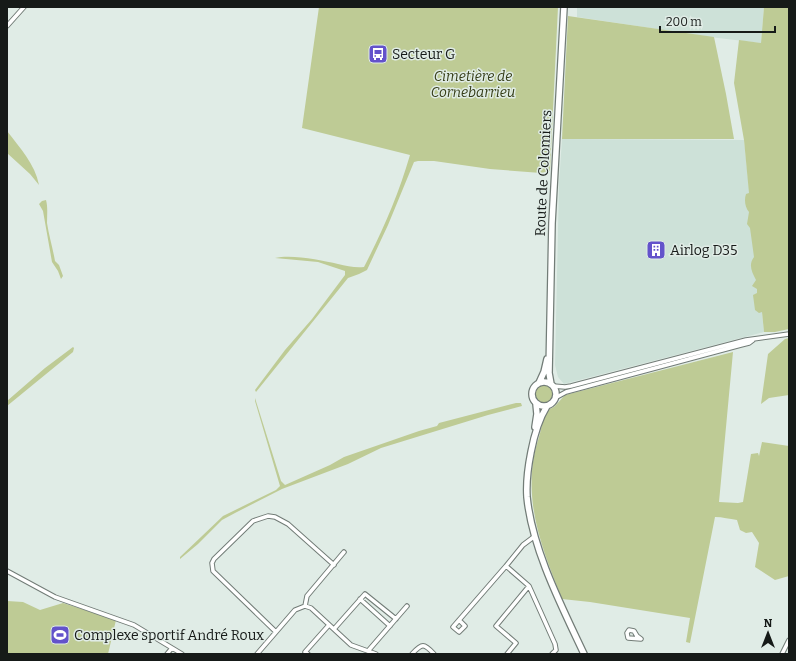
<svg xmlns="http://www.w3.org/2000/svg" width="796" height="661" font-family="Bitter,serif">
<rect width="100%" height="100%" fill="#e0ece6"/>
<path fill="#cde1d8" d="M577,7H764L761,43L718,38L577,17Z
M562,139L744,140L764,332L564,384L558,377L555,365L559,184Z"/>
<path fill="#becb95" d="M319,7H558L550,171L541,173L490,169L434,161H418L414,162L388,225L367,270L359,274L348,278L256,392L255,390L285,350L312,319L345,275V271L318,262L275,258C291,254 322,260 338,264C347,266 355,268 364,267C383,230 398,196 410,155L302,128Z
M764,7H789V329L775,332H764L762,312L759,313L755,310L753,295L757,293V289L752,286L756,280C752,272 748,265 754,257L750,228L747,224L749,212C745,207 744,200 746,194L749,193L744,140L734,83L739,40L761,43Z
M568,16L714,37L726,94L734,139H562Z
M7,131C20,148 35,164 39,185L30,174L7,153Z
M46,200C48,207 47,215 47,223C49,236 53,249 55,261L59,265L63,276L61,279L58,271L52,262L43,211L39,204L42,201Z
M789,338V395L769,398L761,404L768,354L785,339Z
M73,347L74,348L73,352L7,406V401L45,368Z
M733,352L719,502L738,503L743,502L751,454L758,453L759,456L762,442L789,446V576L775,580L755,567L759,543L752,532L746,533L740,530L737,520C729,519 723,517 715,517L690,643L686,642L690,618L590,602L562,599C541,546 520,495 539,437C541,431 543,417 547,411C549,409 553,408 555,406C558,403 561,399 565,395Z
M535 394a9 9 0 1 1 18 0a9 9 0 1 1-18 0Z
M255,398L281,481L285,485L330,465L344,457L419,431L437,426L439,423L516,403H521L522,406L488,415L381,448L348,464L282,489L235,513L222,520L198,544L180,559V557L223,516L276,490L280,486L255,401Z
M7,601L23,602L40,610L63,603L116,620L108,654H7Z"/>
<g fill="none" stroke-linecap="round" stroke-linejoin="round">
<g stroke="#727c77" stroke-width="5.5">
<path id="street" d="M7,26L24,7
M553,386L565,387L571,386L746,340L789,334
M555,398L566,392L741,345L749,343L753,340
M535,536L523,545L506,566L529,586L555,644L556,650L552,654
M7,571L55,597L134,625L182,654
M360,599L390,626
M305,606L307,596L344,552
M459,620L465,626L459,632L453,627L506,566
M334,629L365,594L396,619
M629,630L634,631L637,636L641,639L628,638L627,633Z
M276,632L213,571L212,563L214,559L253,521L268,516L275,517L288,524L334,565
M368,651L407,606
M167,654L172,648
M257,654L295,610L305,606L311,608L351,645L376,654
M308,654L305,652L329,625
M412,654C422,643 424,643 434,654
M507,654L516,643L496,626L529,586
M782,654L789,640"/>
</g>
<g stroke="#727c77" stroke-width="8">
<path id="secondary" d="M532 394a12 12 0 1 1 24 0a12 12 0 1 1-24 0Z
M539,383L544,372L547,359
M551,384L549,373L552,223L564,7
M547,406C539,419 534,436 531,452C528,467 526,482 527,497C532,549 562,607 584,654
M535,427L537,414L536,404"/>
</g>
<use href="#street" stroke="#fff" stroke-width="3.5"/>
<use href="#secondary" stroke="#fff" stroke-width="5.5"/>
</g>
<defs>
<g id="bus-square" transform="scale(1)"><rect x="-9" y="-9" width="18" height="18" rx="4" fill="#6352cb" stroke="#e0ece6"/><path d="M-5-6H5V4H4V6H2V4H-2V6H-4V4H-5ZM-3.5-4V0h7V-4ZM-3.5 1.2v1.5H-2V1.2ZM2 1.2v1.5H3.5V1.2Z" fill="#fff"/></g>
<g id="building-square" transform="scale(1)"><rect x="-9" y="-9" width="18" height="18" rx="4" fill="#6352cb" stroke="#e0ece6"/><path d="M-4-6H4V6H1V3H-1V6H-4ZM-2.5-4.3h1.7v1.8h-1.7ZM.8-4.3h1.7v1.8H.8ZM-2.5-1h1.7V.8h-1.7ZM.8-1h1.7V.8H.8Z" fill="#fff"/></g>
<g id="stadium-square" transform="scale(1)"><rect x="-9" y="-9" width="18" height="18" rx="4" fill="#6352cb" stroke="#e0ece6"/><path d="M0-5a6.5 5 0 1 0 0 10a6.5 5 0 1 0 0-10ZM-3.5-1.8h7v3.6h-7Z" fill="#fff"/></g>
</defs>
<g fill-rule="evenodd">
<use href="#bus-square" x="378" y="54"/>
<use href="#building-square" x="656" y="250"/>
<use href="#stadium-square" x="60" y="635"/>
</g>
<g text-anchor="middle" stroke-width="3" stroke-linejoin="round" paint-order="stroke">
<g font-size="14" fill="#161a18" stroke="#e0ece6" text-anchor="start">
<text x="392" y="59">Secteur G</text>
<text x="670" y="255">Airlog D35</text>
<text x="74" y="640">Complexe sportif André Roux</text>
</g>
<g font-size="14" font-style="italic" fill="#363e18" stroke="#e0ece6">
<text x="473" y="81">Cimetière de<tspan x="473" dy="16">Cornebarrieu</tspan></text>
</g>
<g font-size="14" fill="#161a18" stroke="#e0ece6">
<text transform="translate(543 173) rotate(-87)" y="5">Route de Colomiers</text>
</g>
</g>
<rect width="796" height="661" fill="none" stroke="#161a18" stroke-width="16"/>
<g transform="translate(768 633)" stroke="#e0ece6" stroke-width="3" paint-order="stroke">
<path d="M0-3L7 15L0 10L-7 15Z" fill="#161a18"/>
<text y="-6" font-size="11" font-weight="bold" text-anchor="middle" fill="#161a18">N</text>
</g>
<path d="M660 26v6h115v-6" fill="none" stroke="#161a18" stroke-width="2"/>
<text x="666" y="26" font-size="12" fill="#161a18" stroke="#e0ece6" stroke-width="3" paint-order="stroke">200 m</text>
</svg>
